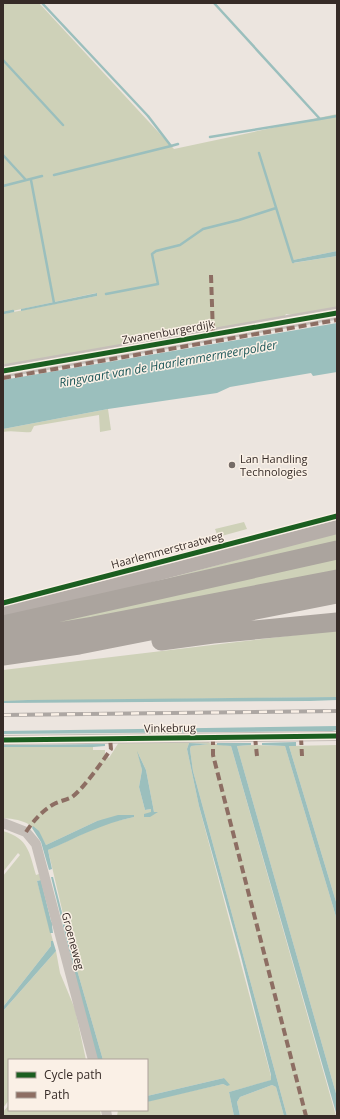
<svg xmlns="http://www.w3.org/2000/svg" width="340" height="1119" font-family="'Open Sans',sans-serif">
<rect width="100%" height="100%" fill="#ece5df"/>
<path fill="#ced1b8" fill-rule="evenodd" d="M3,3H39L174,149L337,114V251L293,260V263L337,256V309L299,316L286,314L283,319L3,365V314L97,296L96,293L3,313Z
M108,409L111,430L100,432L99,415L34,426L31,432C21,433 13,430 3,432V429Z
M244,522L247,529L218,537L215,529Z
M337,533V543L109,594Z
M337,558V570L118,615L3,631Z
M337,630V697L3,701V670Z
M209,741V743L231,746L336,1116H287L193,771L190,749L191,746L208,744L189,743L187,749L199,806L272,1080L229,1092L234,1116H117L118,1110H147V1102L156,1099L223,1084L227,1086L224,1078L147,1096V1060H103L73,956L48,850L104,824L134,817L97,821L46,845C35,824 26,820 3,818V747H93V750H105V754L109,758L119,742ZM138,753L146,770L154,812H151V809L145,810L139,787L142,770Z
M251,745L285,746L337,920V1097L237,746Z
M337,745V905L289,746Z
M3,831C29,839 29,852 36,875L39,874L41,880L37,881L53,941H51V946L3,1007V876L20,855L18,853L3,872Z
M56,951L60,973L75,1009L86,1060H9V1100L3,1108V1011Z
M272,1085L276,1087L284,1116H240L237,1102L240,1097Z
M9,1105V1110H100L101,1116H3V1112Z"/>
<path fill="#9bbfbd" d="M337,251V256L292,263L293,260Z
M97,293V296L21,311V309Z
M337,323V372L313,376L311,373L230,387L217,393L108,409L3,429V380Z
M337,697V700L310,701L3,703V701L28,700Z
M337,726V730L332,731L3,734V731Z
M296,742V746H289L337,905V920L285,746L262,745V743Z
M189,743L209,744L191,746L190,749L193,771L287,1116H284L276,1087L272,1085L240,1097L237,1102L240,1116H234L229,1092L271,1080V1075L240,953L199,806L187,749Z
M217,743H251V745L237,746L337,1097V1116L231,746L217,745Z
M105,744V746L93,747H3V745Z
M137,751L146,770L154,812H158L150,817H144V814L151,812V809L145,810L139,787L142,770Z
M118,815H134V817C103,823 76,838 48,850L52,869L49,870L41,842L32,828L33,826L39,831L46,845L97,821Z
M51,877H53L73,956L103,1060H96Z
M41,880L51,921L53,924L52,926L53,933H50L37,881Z
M51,941H53L56,951L3,1011V1007L51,946Z
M224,1078L230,1085L227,1086L223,1084L147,1102V1096Z"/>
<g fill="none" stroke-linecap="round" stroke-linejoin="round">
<path stroke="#9bbfbd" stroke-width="2.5" d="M42,3L148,116L171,146L178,144
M214,3L320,119L337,116
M3,60L63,125
M210,137L320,119
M259,153L293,262
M3,155L26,180
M54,175L171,146
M31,180L54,303
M3,186L42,176
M106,294L158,284L152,254L156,251L180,245L203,229L239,220L276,208
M3,313L13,311"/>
<path stroke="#c5beb8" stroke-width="10" d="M3,740L337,736
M3,823L26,832L36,844L93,1060
M106,1110L107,1116"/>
<path stroke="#c5beb8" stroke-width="13" d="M3,371L337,313"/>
<path stroke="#b6aea9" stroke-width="14" d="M3,612L45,603L337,527"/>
<path stroke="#aba49e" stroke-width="19" d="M3,625L337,550
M3,641L93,626L337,579
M161,641L213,634L337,622
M3,656L79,645L337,594"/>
<g stroke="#ada7a3" stroke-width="4">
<path id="rail" d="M3,715L337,711"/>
</g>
<use href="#rail" stroke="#faf0e6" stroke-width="2.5" stroke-dasharray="8" stroke-linecap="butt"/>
<path stroke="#8d6e63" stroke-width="4" stroke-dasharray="8 4" stroke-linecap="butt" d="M211,275L213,334
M3,378L337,320
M213,737V755L306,1116
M255,737L257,756
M301,737L302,756
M26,832C34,820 42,811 54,804C60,801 66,800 72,797C84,788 102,762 111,749L110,738"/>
<g stroke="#faf0e6" stroke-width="8">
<path id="cycleway" d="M3,371L337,313
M3,603L337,516
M3,740L337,736"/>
</g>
<use href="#cycleway" stroke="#1b5e20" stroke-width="5"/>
</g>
<circle fill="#766c67" stroke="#faf0e6" stroke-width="1.5" cx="232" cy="465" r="4"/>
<g text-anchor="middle" stroke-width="3" stroke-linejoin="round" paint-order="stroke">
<g font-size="11" fill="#362b27" stroke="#faf0e6">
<text transform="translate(168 332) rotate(-10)" y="4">Zwanenburgerdijk</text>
<text transform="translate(167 550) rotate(-15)" y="4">Haarlemmerstraatweg</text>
<text transform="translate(170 728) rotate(-1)" y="4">Vinkebrug</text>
<text transform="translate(73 941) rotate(75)" y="4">Groeneweg</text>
</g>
<g font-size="11" fill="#362b27" stroke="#faf0e6" text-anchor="start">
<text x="240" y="463">Lan Handling<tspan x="240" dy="13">Technologies</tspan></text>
</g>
<g font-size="12" font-style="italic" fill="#1b5658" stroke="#faf0e6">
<text transform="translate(168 364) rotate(-10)" y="4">Ringvaart van de Haarlemmermeerpolder</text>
</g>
</g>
<rect width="340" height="1119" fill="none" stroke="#362b27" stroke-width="8"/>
<rect x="8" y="1059" width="140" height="52" fill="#faf0e6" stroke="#aca19a"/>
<rect x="16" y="1072" width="20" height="6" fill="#1b5e20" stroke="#aca19a"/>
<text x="44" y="1079" font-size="12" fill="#362b27">Cycle path</text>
<rect x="16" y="1092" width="20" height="6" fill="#8d6e63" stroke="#aca19a"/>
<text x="44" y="1099" font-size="12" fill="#362b27">Path</text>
</svg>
